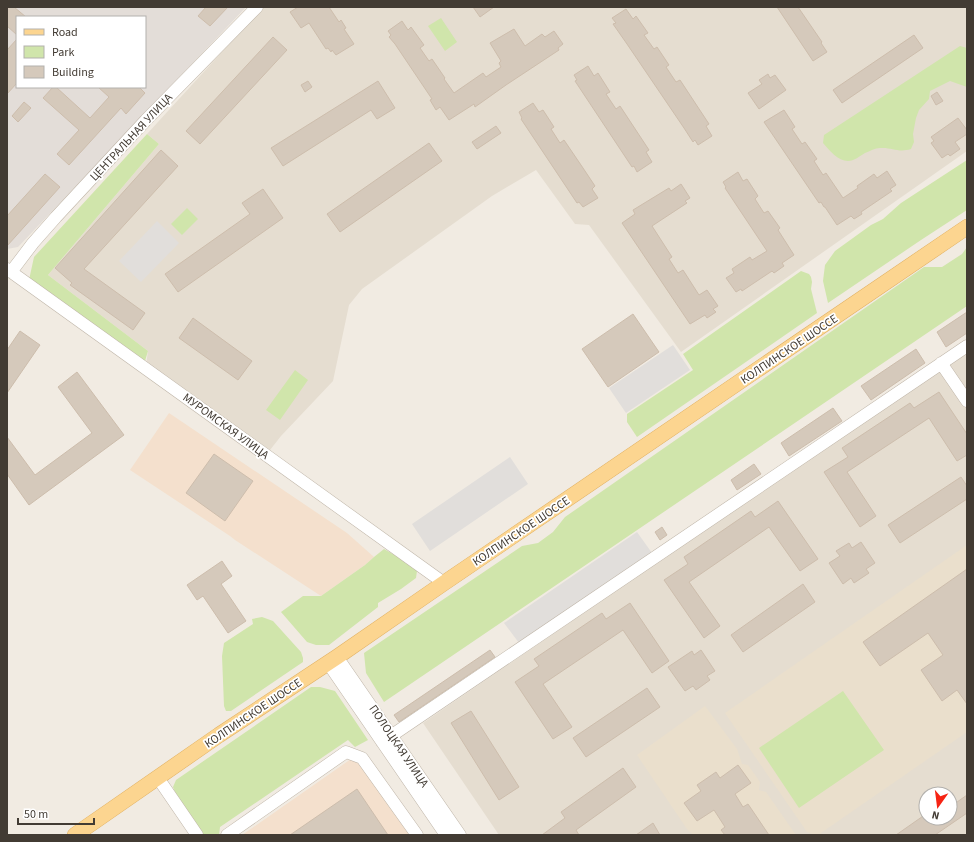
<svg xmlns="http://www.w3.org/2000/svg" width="974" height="842" font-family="'Source Sans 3',sans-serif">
<rect width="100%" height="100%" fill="#f1ebe2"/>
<path fill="#e5ddd0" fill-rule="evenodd" d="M263,7H967V151L681,352L589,225L575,224L536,170L492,196L362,289L349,305L333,381L281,436L270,450L146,365L148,351L48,275L159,144L147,134Z
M967,350V835H499L423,723ZM926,794H950V818H926Z"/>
<path fill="#f4e0cd" d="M169,413L347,533L374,557L365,565L321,596L235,540L230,536L130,470Z
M361,752L420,835H242Z"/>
<path fill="#e3ddd8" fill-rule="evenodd" d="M7,7H246L18,247L7,249ZM17,17H145V87H17Z"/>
<path fill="#eadfcc" d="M967,545V732L818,835H815L807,832L725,713Z
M705,706L737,749L742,764L748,765L760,782L759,790L766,792L796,835H693L687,829L637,755Z"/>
<path fill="#d0e5ab" d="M441,18L457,42L445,51L428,26Z
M960,46L967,48V87L950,81L930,91L929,99L919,110L916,118L913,134L914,142L911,149C898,153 892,147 880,148C875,148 870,151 865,153C860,156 854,161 848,161C838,161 829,150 823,143L824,135Z
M147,134L159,144L48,275L148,351L145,361H141L29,280L34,257Z
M967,160V210L921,240L828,303L823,281L825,265L835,251L871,225L883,219L901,203Z
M187,208L198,219L182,235L171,224Z
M967,247V306L384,702L366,673L364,653L522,546L538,543L553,532L565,517L924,267H942L962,254Z
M801,271L809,274L811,277L812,282L811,289L817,313L637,437L627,422V414L693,370L683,354Z
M295,370L308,380L280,420L266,410Z
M384,549L414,566L417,571L416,578L401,589L378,603V607L329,645H316L307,642L281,612L303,596H321L365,565L374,557Z
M262,617L273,621L301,652L303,658V662L231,711H226L224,706L222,656L224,643L253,624L252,619Z
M311,687H320L335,691L368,740L355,747L348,740L220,827L219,835H203L175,792L173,787L176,780Z
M843,691L884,750L799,808L759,748Z"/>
<path fill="#e1dedb" d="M157,221L179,243L141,282L119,261Z
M673,345L690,370L626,413L609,388Z
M510,457L528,484L430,551L412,524Z
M637,532L652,553L519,643L504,623Z"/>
<path fill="#d5c9bb" stroke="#cdbdac" d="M7,7H14L26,17H17V35L7,26Z
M206,7H228L210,26L198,16Z
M298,7H329L339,22L341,20L346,28L344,29L354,44L336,55L332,50L331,52L328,48L326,49L309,23L301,28L290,12Z
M473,7H494L480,17Z
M777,7H798L822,42L821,43L827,52L813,61Z
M626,9L633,19L636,16L648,33L644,35L654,49L657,47L669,65L666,67L676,82L680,80L709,124L706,126L712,136L698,145L695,140L693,142L684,128L627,44L613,24L616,23L612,18Z
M402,21L408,30L411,27L424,45L420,48L429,61L432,59L445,78L444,79L454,93L483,73L486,77L501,67L499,63L501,61L490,43L514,29L525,46L542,34L545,37L554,31L563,44L558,48L559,50L506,85L475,107L474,104L449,120L440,107L436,110L430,100L432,99L395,44L389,37L391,35L388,31Z
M914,35L923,48L842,103L833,90Z
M273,37L287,50L200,144L186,131Z
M17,39V83L7,94V50Z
M588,66L594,76L598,73L610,92L606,94L616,109L620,106L649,150L646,152L652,162L637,172L634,166L632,167L575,81L577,80L574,75Z
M768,74L770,78L775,75L786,90L759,109L748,93L762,84L759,80Z
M308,81L312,87L305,92L301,85Z
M378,81L395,108L377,119L371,110L283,166L271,148Z
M53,87H56L90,118L109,97L98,87H139L145,93L126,114L121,108L69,165L57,154L79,130L43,98Z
M937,92L943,101L936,105L931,96Z
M24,102L31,108L18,122L12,116Z
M533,103L539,112L543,110L554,127L551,129L560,143L564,140L583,168L595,186L592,189L598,198L583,207L579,202L577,203L521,119L522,118L519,112Z
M784,110L795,127L792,129L802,144L805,142L817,159L814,161L823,175L826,173L843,198L858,188L857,186L874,174L877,178L887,171L896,185L890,189L892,191L861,212L862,214L854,219L851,216L837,225L825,207H824L821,202L819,203L764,122Z
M958,118L967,130V134L955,142L960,149L950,156L948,154L942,158L931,143L934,141L931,137Z
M496,126L501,133L477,149L472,142Z
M429,143L442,161L340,232L327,214Z
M161,150L178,166L84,269L145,313L133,330L70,285L72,283L55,268Z
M738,172L743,181L747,179L758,196L755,199L764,213L768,211L780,228L778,230L794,255L782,263L784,266L774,273L772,271L742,291L741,289L736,292L726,278L734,273L732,269L750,257L752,260L767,251L725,188L726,187L723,182Z
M45,174L60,187L7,246V216Z
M681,184L690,198L685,201L687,203L652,226L672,257L669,259L678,273L683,270L699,295L707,290L718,306L713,309L716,312L707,318L705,315L690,324L622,223L635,214L633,210L669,188L671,191Z
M263,189L283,218L178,292L165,274L250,214L242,203Z
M967,312V333L946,347L937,332Z
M633,314L659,352L608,387L582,349Z
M193,318L252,361L238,380L179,338Z
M20,331L40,345L7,393V350Z
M916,349L925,363L871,400L861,386Z
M77,372L124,435L29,505L7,474V437L35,475L92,433L58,387Z
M939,392L967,434V455L957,461L929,418L847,472L876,516L860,527L824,472L848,457L842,448L910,403L914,408Z
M833,408L842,421L789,456L781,443Z
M214,454L253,481L225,521L186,493Z
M754,464L761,474L737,490L731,480Z
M961,477L967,486V499L900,543L888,525Z
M778,501L818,559L800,571L769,527L689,582L720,626L704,638L664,580L688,564L684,557L751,511L755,517Z
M662,527L667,535L660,540L655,532Z
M861,542L875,563L866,569L869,573L854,583L851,578L843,584L829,563L840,556L836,551L849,543L852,548Z
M222,561L232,576L221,584L246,621L228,633L203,596L197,600L187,585Z
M967,569V704L957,690L942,701L921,670L943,655L928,633L880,666L863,642Z
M803,584L815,602L743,652L731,635Z
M630,603L669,661L652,673L623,630L543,684L572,727L553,739L515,682L539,666L534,659L602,613L606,619Z
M490,650L495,657L399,722L394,715Z
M701,650L715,671L707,676L710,680L696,690L693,686L685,691L668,667L692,651L694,655Z
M647,688L660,707L586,757L573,738Z
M471,711L519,787L499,800L451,723Z
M738,765L751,783L735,794L743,807L748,804L769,835H725L721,830L725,827L714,810L697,821L684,803L701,791L697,785L716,772L720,778Z
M623,768L636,787L576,830L579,835H542L565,818L561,812Z
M357,789L388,835H290Z
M967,795V813L935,835H896L926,814V818H950V807Z
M653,823L660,835H636Z"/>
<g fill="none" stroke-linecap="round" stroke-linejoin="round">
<g stroke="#bfb5a8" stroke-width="13">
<path id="minor" d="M7,269L444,583
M11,272L33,243L56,217L146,120L257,7
M941,363L967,401
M337,657L460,835
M328,663L446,835
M382,742L967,346
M158,778L197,835
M227,835L346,752L362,758L417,835"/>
</g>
<g stroke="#e1b061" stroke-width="16">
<path id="major" d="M75,835L219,735L337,657L444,583L967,227"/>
</g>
<use href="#minor" stroke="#fff" stroke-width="12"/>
<use href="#major" stroke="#fcd590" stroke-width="15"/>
</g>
<g text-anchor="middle" stroke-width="3.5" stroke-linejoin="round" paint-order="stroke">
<g font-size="12" fill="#423b33" stroke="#fff">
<text transform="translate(131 137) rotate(-47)" y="4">ЦЕНТРАЛЬНАЯ УЛИЦА</text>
<text transform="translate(789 349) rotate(-34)" y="4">КОЛПИНСКОЕ ШОССЕ</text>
<text transform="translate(226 426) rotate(36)" y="4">МУРОМСКАЯ УЛИЦА</text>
<text transform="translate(521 531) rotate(-34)" y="4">КОЛПИНСКОЕ ШОССЕ</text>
<text transform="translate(253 713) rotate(-34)" y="4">КОЛПИНСКОЕ ШОССЕ</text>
<text transform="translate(399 746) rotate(56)" y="4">ПОЛОЦКАЯ УЛИЦА</text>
</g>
</g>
<rect width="974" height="842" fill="none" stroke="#423b33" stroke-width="16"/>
<rect x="16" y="16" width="130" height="72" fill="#ffffff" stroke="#b3b1ad"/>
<rect x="24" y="29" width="20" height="6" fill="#fcd590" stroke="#b3b1ad"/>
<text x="52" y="36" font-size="12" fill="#423b33">Road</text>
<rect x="24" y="46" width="20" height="12" fill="#d0e5ab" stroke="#b3b1ad"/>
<text x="52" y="56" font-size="12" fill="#423b33">Park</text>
<rect x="24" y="66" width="20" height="12" fill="#d5c9bb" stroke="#b3b1ad"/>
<text x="52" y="76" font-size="12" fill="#423b33">Building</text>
<g transform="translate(938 806) rotate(194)"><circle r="19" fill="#ffffff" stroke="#b3b1ad"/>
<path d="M0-3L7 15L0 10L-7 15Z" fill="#f62414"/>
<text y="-6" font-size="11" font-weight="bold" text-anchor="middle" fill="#423b33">N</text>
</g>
<path d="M18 818v6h76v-6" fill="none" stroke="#423b33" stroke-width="2"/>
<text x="24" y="818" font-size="12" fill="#423b33" stroke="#ffffff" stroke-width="3" paint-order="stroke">50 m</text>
</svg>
